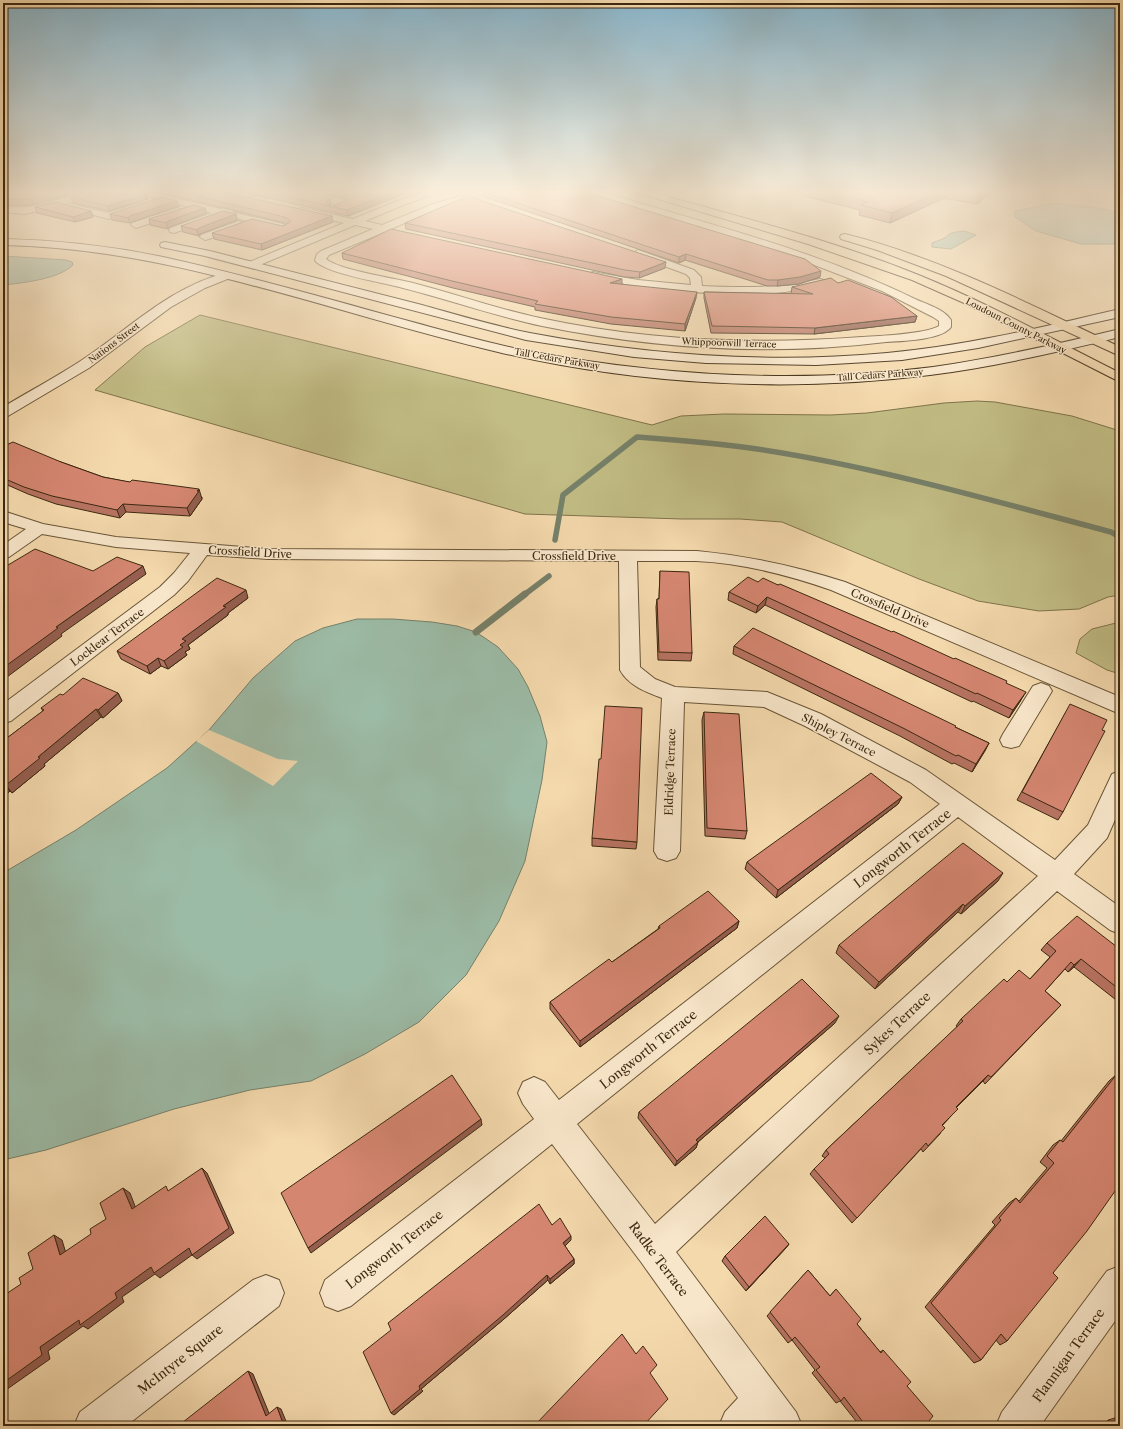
<svg xmlns="http://www.w3.org/2000/svg" width="1123" height="1429" font-family="'Libre Caslon Text',serif">
<rect width="100%" height="100%" fill="#f4d9ad"/>
<filter id="stains"><feTurbulence type="fractalNoise" baseFrequency=".005" numOctaves="4"/><feColorMatrix values="0 0 0 0 .2 0 0 0 0 .09 0 0 0 0 .02 0 0 0 .5 -.17"/></filter>
<radialGradient id="worn" r=".72"><stop offset=".6" stop-color="#630" stop-opacity="0"/><stop offset="1" stop-color="#630" stop-opacity=".3"/></radialGradient>
<path fill="#c2bd85" stroke="#7f734a" d="M200,315L652,425L681,416L724,414L831,415L867,413L944,403L977,401L995,402L1072,416L1120,431V595L1108,597L1079,609L1039,611L978,601L919,579L782,522L740,519H682L525,514L95,390L145,347Z
M1120,622V674L1107,670L1076,653L1080,639L1092,629Z"/>
<path fill="#9cbba6" stroke="#76816a" d="M1055,203L1099,208L1120,213V244H1081L1036,231L1015,217V211Z
M964,231L976,235L951,249L932,247V243L945,238C949,232 957,232 964,231Z
M3,256L66,260L72,262L73,265C59,279 23,283 3,285Z
M357,619H393L432,622L457,626L476,632L498,647L518,669L528,687L540,716L547,742L542,780L525,861L499,921L466,975L419,1022L365,1054L311,1081L250,1090L174,1109L46,1150L3,1160V873L76,830L167,768L209,730L253,678L295,641L323,628Z"/>
<path fill="#f4d9ad" d="M209,730L278,759L298,761L273,786L196,741Z"/>
<g fill="none" stroke-linecap="round" stroke-linejoin="round">
<path stroke="#76816a" stroke-width="5.5" d="M555,540L563,495L637,437C677,440 717,443 757,449C877,467 994,501 1111,532L1120,537
M524,595L549,576"/>
<path stroke="#76816a" stroke-width="7" d="M476,632L525,594"/>
<g stroke="#6a5537" stroke-width="2">
<path id="street" d="M82,191H96L67,203L108,213L139,203L144,206L142,208L109,219L59,206L25,214L3,212V206C31,211 55,201 82,191Z
M128,191H146L221,209L270,191H284L232,212L283,224L284,226L279,229L223,215L174,233L170,232L169,230L170,228L212,213Z
M303,191L346,200L351,203L346,206L302,197L297,194L299,192Z
M427,191H442L406,204L365,221L382,225L433,204L479,191H495L439,208L391,229L390,231L384,232L329,255L326,259C339,270 393,278 413,283C456,294 497,309 540,318C646,341 754,345 862,337C879,336 925,334 939,326V321L933,317L882,291L791,256L584,191H599C705,223 815,250 915,299C926,304 944,309 951,320V327C942,340 902,341 886,342C772,356 654,349 542,326C495,316 450,300 403,288C382,282 332,275 316,262L315,260L317,254L321,251L373,229L355,225L255,267H247L245,265L247,263L344,223L299,213L297,211L299,209L302,208L353,219L400,200Z
M178,208L181,209L183,211L181,213L136,228L131,225L132,223Z
M239,221L244,224L243,226L209,239L205,240L200,237L201,235Z
M638,250L694,270L701,277L702,286C743,288 781,288 820,279L824,280L826,282L824,284C780,297 736,295 691,292C657,290 622,286 589,277L587,275L593,272L638,280L691,285L690,278L686,274L634,255L633,253Z
M226,273L230,274L232,276L230,278L205,288L171,307L89,368L8,416L3,417V407C28,392 54,378 79,362C127,331 169,287 226,273Z
M3,511L43,524L116,537L268,549L697,551C748,556 796,566 845,582L1120,697V714L831,590C788,575 742,563 696,561C676,561 657,561 637,561L640,667L655,679L675,687L767,692L821,714L926,770L1055,860L1088,825L1112,774L1120,771V808L1107,838L1074,874L1120,907V934L1110,930L1057,891L676,1252L796,1412L802,1426H719L725,1412L738,1398L641,1262L552,1144L351,1306L338,1311L325,1306L320,1293L325,1280L534,1119L523,1104L518,1093L523,1082L534,1077L545,1082L559,1100L940,804L910,782L805,726L764,707L684,702L680,851L676,858L667,861L658,858L654,851L662,698C646,692 629,686 620,670L619,561L268,559L207,555L188,581L174,595L11,721L3,723V704L160,587L174,573L190,553L116,547L42,534L9,557L3,558V545L26,529L3,522ZM958,817L1038,876L655,1224L577,1124Z
M1041,683L1049,686L1052,691L1019,746L1011,748L1003,746L1000,740L1003,734L1033,686Z
M1120,1266V1314L1040,1426H996L1002,1412L1107,1271Z
M266,1275L279,1280L284,1293L279,1306L126,1426H74L80,1412L253,1280Z"/>
</g>
<g stroke="#3c2910" stroke-width="2">
<path id="secondary" d="M3,239C57,240 110,246 163,257C245,275 325,298 405,320C446,331 487,343 528,351C661,376 799,384 933,367C996,358 1058,344 1120,329V337C1057,352 994,367 930,375C787,393 638,385 498,352C334,314 174,248 3,245Z
M165,242L210,251C280,269 351,287 422,305C458,315 494,326 530,333C647,355 768,364 887,353C966,346 1043,327 1120,309V317L978,348L902,360L816,365L706,363L634,357L526,340L205,256L161,247L160,245L161,243Z"/>
</g>
<g stroke="#3c2910" stroke-width="2">
<path id="primary" d="M631,191H647C739,217 833,240 921,276C990,304 1054,340 1120,373V382L964,303L912,280L808,244Z
M845,234C941,258 1031,305 1120,347V356L946,276L877,250L841,239L840,237L841,235Z"/>
</g>
<use href="#street" fill="#f8e6ca" fill-rule="evenodd"/>
<use href="#secondary" fill="#f8e6ca" fill-rule="evenodd"/>
<use href="#primary" fill="#f4d9ad" fill-rule="evenodd"/>
</g>
<path fill="#b77361" stroke="#3c2910" d="M3,191L70,194L33,205H3Z
M154,191H218L333,222L262,250L214,239L212,233L283,226L287,224L285,223Z
M237,191H295L330,199L331,205L330,206L331,207L367,191H411L348,216Z
M314,191H360L345,198Z
M801,191H992L977,204L944,198L890,223L859,215L860,210L800,195Z
M484,192L820,277L799,284L777,286H767L685,260L679,263L485,197Z
M71,197L148,199L109,211L73,203Z
M177,201L179,206L132,222L130,223L112,220L110,214Z
M485,202L665,268L639,278L624,277L406,229L405,223Z
M35,207L91,211L93,217L75,222L37,213Z
M207,213L170,227L168,229L150,225L149,219Z
M236,214L237,220L200,234L199,236L183,232L181,226Z
M342,253L622,284L696,298L685,331L611,324L535,310V307L453,288L343,259Z
M838,283L917,316L915,322L814,334L711,333L704,298V292L791,294L792,287Z
M3,446L61,462L103,477L202,497V499L190,516L126,512L120,518L56,504L28,494L3,483Z
M660,571L692,653L691,661L658,660L656,607L657,599H659Z
M758,582L778,585L1006,683L1021,700L1009,718L973,701L972,702L765,605L756,613L728,600L729,592Z
M248,598L228,613V615L188,645L190,649L185,652L187,655L168,669L161,666L150,674L121,659L117,651Z
M734,646L955,727L989,743L972,772L954,763L952,764L900,736L733,654Z
M118,693L122,701L103,718L101,717L44,764L45,766L12,793L10,791L3,797V741L43,711L41,708Z
M704,712L747,831L745,839L705,836L702,720Z
M1066,712L1063,812L1058,820L1017,800Z
M902,797L898,804L776,898L745,869L747,862Z
M592,838L637,842L636,849L592,846Z
M998,881L961,914L958,912L875,989L836,953L839,945Z
M739,921L737,928L580,1047L550,1009V1002L612,962L658,929L659,926Z
M1047,943L1117,947L1120,945V1003L1074,967L1068,972L1065,969L1045,991L1061,1005L985,1084L983,1081L956,1108L952,1115L942,1126L940,1134L923,1152L921,1149L852,1223L810,1174L814,1169L825,1158L822,1156L826,1150L957,1027L956,1026L961,1019L1007,982L1030,979L1050,957L1041,950Z
M835,1023L698,1142L696,1148L675,1166L638,1118L639,1112Z
M1117,1074L1053,1273L1007,1341L1000,1345L996,1340L981,1360L974,1363L925,1307L995,1225L992,1222L1009,1203L1016,1198L1019,1201L1047,1168L1040,1162L1053,1145L1060,1140L1061,1141L1109,1081Z
M552,1225L571,1240L565,1246L574,1259V1264L550,1284L548,1280L504,1319L421,1389L423,1391L394,1415L391,1330Z
M789,1244L785,1249L746,1291L722,1261L725,1256Z
M808,1270L830,1296L836,1289L857,1324L880,1352L883,1350L907,1386L925,1426H860L840,1401L836,1403L812,1373L815,1370L792,1340L788,1343L767,1316Z
M1120,1409V1426H1105L1108,1420L1115,1418Z"/>
<path fill="#955e4f" stroke="#3c2910" d="M57,191H69L70,194L33,205L31,199Z
M347,191H360L345,198L344,193Z
M396,191H411L348,216L347,210Z
M940,191H946L944,198L890,223L892,213Z
M984,191H992L977,204L980,194Z
M146,194L148,199L109,211L107,206Z
M330,199L331,205L329,206L326,203Z
M177,201L179,206L132,222L130,223L128,218L130,216Z
M3,208H4L6,214L3,215Z
M205,208L207,213L170,227L168,229L166,223L168,221Z
M91,211L93,217L75,222L73,217Z
M236,214L237,220L200,234L199,236L197,230L199,228Z
M332,216L333,222L262,250L261,244Z
M686,254L685,260L679,263V257Z
M666,262L665,268L639,278L640,272Z
M821,271L820,277L799,284L777,286L778,280Z
M622,279V285L610,283Z
M697,292L696,298L685,331V324Z
M917,316L915,322L814,334L815,328Z
M199,489L202,499L190,516L187,508Z
M123,504L126,512L120,518L117,510Z
M143,566L146,574L61,634L62,636L3,680V668L56,627Z
M246,590L248,598L228,613V615L188,645L190,649L185,652L187,655L168,669L164,661L180,645L182,639L223,606Z
M767,597L765,605L756,613L758,606Z
M158,658L161,666L150,674L147,666Z
M1026,692L1021,700L1009,718L1013,710Z
M118,693L122,701L103,718L98,710Z
M96,709L101,717L44,764L45,766L12,793L6,785L38,757Z
M989,743L985,751L972,772L976,764Z
M3,784H4L10,791L3,797Z
M902,797L898,804L776,898L778,890Z
M1003,873L998,881L961,914L965,906Z
M963,904L958,912L875,989L879,982Z
M739,921L737,928L580,1047V1041Z
M1081,959L1074,967L1068,972L1074,965Z
M839,1016L835,1023L698,1142L696,1148L675,1166L677,1161L696,1140Z
M988,1075L983,1081L950,1113Z
M481,1119L482,1125L311,1253L308,1248Z
M202,1168L207,1173L234,1233L197,1259L192,1255L160,1278L155,1274L122,1297L124,1302L88,1329L83,1326L48,1351L50,1359L3,1392V1383L40,1347L115,1293Z
M123,1188L130,1193L138,1214L132,1209Z
M54,1235L62,1240L68,1260L60,1255Z
M571,1236V1240L563,1248V1243Z
M789,1244L785,1249L746,1291L749,1287Z
M574,1259V1264L550,1284V1279Z
M547,1275L548,1280L504,1319L421,1389L423,1391L394,1415L391,1413L419,1386Z
M248,1371L253,1374L271,1418L266,1416Z
M277,1407L281,1409L288,1426H284Z"/>
<path fill="#d58671" stroke="#3c2910" d="M3,191H57L31,199H3Z
M85,191H140L146,194L107,206L71,197Z
M176,191H218L332,216L261,244L212,233L252,219L283,226L290,222V220L284,217Z
M261,191H295L330,199L326,203L331,207L367,191H396L347,210Z
M337,191H347L344,193Z
M582,191L805,259L821,271L800,277L778,280H768L686,254L679,257L484,192Z
M825,191H940L892,213L861,205L868,202Z
M963,191H984L980,194Z
M470,195L485,202L666,262L640,272L625,270L405,223Z
M162,197L177,201L130,216L128,218L110,214Z
M56,202L91,211L73,217L35,207Z
M194,205L205,208L168,221L166,223L149,219Z
M223,211L236,214L199,228L197,230L181,226Z
M391,229L622,279L610,283L697,292L685,324L611,317L535,304L538,301L452,281L342,253Z
M831,278L838,283L848,280L891,297L917,316L815,328L712,326L704,292L813,294L792,287Z
M13,442L61,462L103,477L130,482L132,480L199,489L197,491H199L187,508L123,504L117,510L52,496L24,487L3,478V446H4Z
M35,549L93,571L117,557L143,566L56,627L58,628L3,668V568Z
M660,571L689,572L692,653L659,652L657,599H659Z
M748,577L758,582L763,578L778,585L780,584L892,632L893,631L954,659L955,658L1007,681L1006,683L1026,692L1013,710L977,693L976,694L767,597L758,606L729,592Z
M217,578L246,590L223,606L226,607L182,639L186,641L180,645L183,647L164,661L158,658L147,666L117,651Z
M753,628L956,726L955,727L989,743L976,764L958,755L956,756L903,728L734,646Z
M83,678L118,693L98,710L96,709L38,757L40,758L6,785L4,784H3V741L44,710L41,708L60,694L63,695Z
M1070,704L1107,720L1102,730L1105,731L1063,812L1022,792Z
M605,706L642,708L637,842L592,838L599,759H601Z
M704,712L739,714L747,831L707,828Z
M871,773L902,797L778,890L747,862Z
M963,843L1003,873L965,906L963,904L879,982L839,945Z
M708,891L739,921L580,1041L550,1002L609,959L612,962L660,928L659,926Z
M1077,916L1117,947L1119,944L1120,945V990L1081,959L1074,965L1071,962L1045,991L1061,1005L991,1077L988,1075L956,1107L958,1109L942,1125L945,1128L928,1146L926,1143L857,1218L814,1169L829,1154L826,1150L963,1021L961,1019L1004,979L1007,982L1019,970L1030,979L1056,951L1047,943Z
M802,979L839,1016L696,1140L698,1142L677,1161L639,1112Z
M1117,1074L1120,1077V1184L1087,1231L1053,1273L1058,1278L1007,1341L1001,1334L981,1360L931,1303L1001,1220L999,1218L1016,1198L1020,1203L1054,1163L1047,1156L1060,1140L1063,1142Z
M452,1075L481,1119L308,1248L281,1193Z
M202,1168L229,1228L192,1255L189,1248L154,1273L151,1267L115,1293L117,1298L80,1325L79,1320L40,1347L42,1355L3,1383V1296L21,1284L19,1278L33,1269L28,1253L54,1235L60,1255L91,1234L90,1229L106,1219L100,1203L123,1188L132,1209L166,1186L168,1191Z
M539,1204L552,1225L560,1218L571,1236L563,1243L574,1259L550,1279L547,1275L503,1315L419,1386L420,1389L391,1413L363,1352L391,1330L388,1323Z
M765,1216L789,1244L749,1287L725,1256Z
M808,1270L830,1296L836,1289L861,1319L857,1324L881,1353L883,1350L911,1382L907,1386L933,1416L925,1426H866L844,1397L841,1401L816,1370L820,1367L795,1337L792,1340L770,1312Z
M622,1334L636,1354L643,1346L657,1365L650,1373L668,1399L643,1426H534Z
M248,1371L266,1416L277,1407L284,1426H178Z
M1118,1418L1120,1420V1426H1113Z"/>
<linearGradient id="sky" x2="0" y2="1"><stop stop-color="#89b7ce"/><stop offset="0.49" stop-color="#faeeda"/><stop offset="1" stop-color="#faeeda" stop-opacity="0"/></linearGradient>
<rect width="1123" height="392" fill="url(#sky)"/>
<g text-anchor="middle" stroke-width="3" stroke-linejoin="round" paint-order="stroke">
<g font-size="9" fill="#3c2910" stroke="#f8e6ca">
<text transform="translate(1016 326) rotate(27)" y="3">Loudoun County Parkway</text>
<text transform="translate(114 343) rotate(-37)" y="3">Nations Street</text>
<text transform="translate(729 343) rotate(2)" y="3">Whippoorwill Terrace</text>
<text transform="translate(557 359) rotate(10)" y="3">Tall Cedars Parkway</text>
<text transform="translate(880 375) rotate(-4)" y="3">Tall Cedars Parkway</text>
</g>
<g font-size="11" fill="#3c2910" stroke="#f8e6ca">
<text transform="translate(250 552) rotate(3)" y="4">Crossfield Drive</text>
<text x="574" y="560">Crossfield Drive</text>
<text transform="translate(890 608) rotate(23)" y="4">Crossfield Drive</text>
<text transform="translate(107 637) rotate(-37)" y="4">Locklear Terrace</text>
<text transform="translate(839 735) rotate(27)" y="4">Shipley Terrace</text>
<text transform="translate(670 772) rotate(-88)" y="4">Eldridge Terrace</text>
</g>
<g font-size="13" fill="#3c2910" stroke="#f8e6ca">
<text transform="translate(902 848) rotate(-38)" y="5">Longworth Terrace</text>
<text transform="translate(897 1023) rotate(-43)" y="5">Sykes Terrace</text>
<text transform="translate(648 1049) rotate(-38)" y="5">Longworth Terrace</text>
<text transform="translate(394 1249) rotate(-38)" y="5">Longworth Terrace</text>
<text transform="translate(659 1259) rotate(53)" y="5">Radke Terrace</text>
<text transform="translate(1068 1355) rotate(-54)" y="5">Flannigan Terrace</text>
<text transform="translate(180 1359) rotate(-38)" y="5">McIntyre Square</text>
</g>
</g>
<rect width="1123" height="1429" fill="none" stroke="#f4d9ad" stroke-width="16"/>
<rect x="4" y="4" width="1115" height="1421" fill="none" stroke="#3c2910" stroke-width="2"/>
<rect x="8" y="8" width="1107" height="1413" fill="none" stroke="#3c2910"/>
<rect width="100%" height="100%" filter="url(#stains)"/>
<rect width="100%" height="100%" fill="url(#worn)"/>
</svg>
